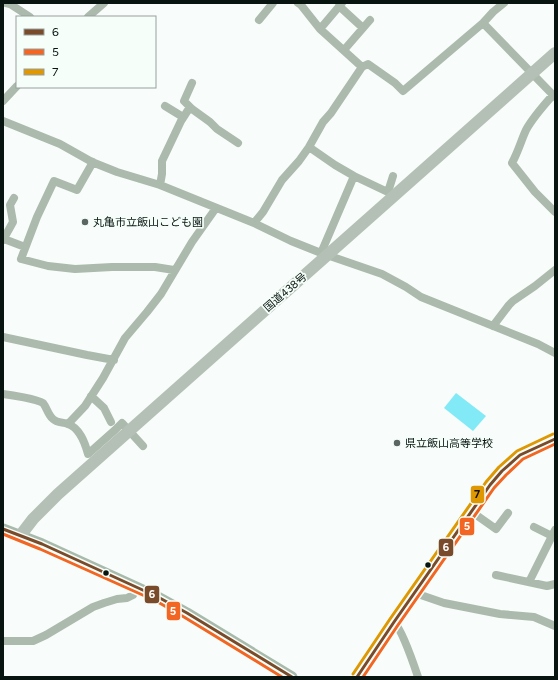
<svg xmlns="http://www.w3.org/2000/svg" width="558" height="680" font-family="Figtree,'Noto Sans JP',sans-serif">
<rect width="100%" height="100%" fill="#f8fcfa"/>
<path fill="#82eaf6" d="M456,393L486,416L473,431L444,408Z"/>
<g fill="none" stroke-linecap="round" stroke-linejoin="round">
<path stroke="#abbaac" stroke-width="8" d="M6,3L10,4L30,17
M298,3L301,5L320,29L362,67
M339,6L363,28
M88,17L104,3
M259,20L273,3
M483,23L555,97
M320,29L342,3
M344,50L370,20
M192,83L184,101L192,109L210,122L217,129L238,143
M553,95C544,105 532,119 526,130C521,141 518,152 512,163L535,192L555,212
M3,101L17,86
M165,106L183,117
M3,121L60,144L92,162L117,172L160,185L254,223L291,241L321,253L382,274L406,287L421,297L538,344L555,353
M309,147L335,165L354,176L321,253
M93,162L77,190L54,181L37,217L21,259L48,266L75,269L112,267H155L174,270
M354,176L394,195
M160,185L162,174V161L181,121L190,107
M388,192L393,176
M254,223L263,212L282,180L299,161L309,147L323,122L331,113L362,67L368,64L395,83L403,91L483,23L493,12L504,3
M4,239L25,247
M3,240L13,222L10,205L14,198
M493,326L509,305L513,301L535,286L555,270
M3,337L87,355L114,360
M3,394C11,395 37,399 43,403C47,408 48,415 53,419C57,423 63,422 68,424C80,428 85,443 88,454L115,430L122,423L143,446
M91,396L104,408L111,422
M68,424L85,406L103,378L125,338L147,312L161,294L192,242L216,208
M472,512L496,529L508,513
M534,527L552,536
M496,575L547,586L555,584
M529,582L555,530
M415,593L444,603L500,614L534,617L555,626
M394,622C402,630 414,665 418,677
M3,641H33L46,635L93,607L104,603L117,599L127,598L133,595L137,588"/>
<path stroke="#a8baab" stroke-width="11" d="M3,529L42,544L158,597L187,613L292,677"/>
<path stroke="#b4c0b6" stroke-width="12" d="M20,536L33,519L58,494L555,53
M357,677L394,622L476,506L490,485L502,471L520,455L555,439"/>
<g stroke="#f6fefa" stroke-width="6">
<path id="bus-1" d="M3,529L42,544L158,597L187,613L292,677
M357,677L394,622L490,485L502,471L520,455L555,439"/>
</g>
<g stroke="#f6fefa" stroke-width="6">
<path id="bus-2" d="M3,534L40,549L156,601L184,617L282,677
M363,677L398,625L494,488L506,475L523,459L555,444"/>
</g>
<g stroke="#f6fefa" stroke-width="6">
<path id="bus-3" d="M353,674L390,619L486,482L499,467L517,451L553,434"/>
</g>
<use href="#bus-1" stroke="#7a4b2a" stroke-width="3"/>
<use href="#bus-2" stroke="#f26522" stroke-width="3"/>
<use href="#bus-3" stroke="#df9702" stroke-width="3"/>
</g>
<g fill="#5b6561" stroke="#f6fefa" stroke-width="1.5">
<circle cx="85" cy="222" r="4"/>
<circle cx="397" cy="443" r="4"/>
</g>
<g fill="#07140f" stroke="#f6fefa" stroke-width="1.5">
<circle cx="428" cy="565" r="3.5"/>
<circle cx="106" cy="573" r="3.5"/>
</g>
<g text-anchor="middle" stroke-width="3.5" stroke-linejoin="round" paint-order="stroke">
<g font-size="11" fill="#07140f" stroke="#f6fefa" text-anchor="start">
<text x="93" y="226">丸亀市立飯山こども園</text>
<text x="405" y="447">県立飯山高等学校</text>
</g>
<g font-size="11" fill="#07140f" stroke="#f6fefa">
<text transform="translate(285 292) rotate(-41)" y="4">国道438号</text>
</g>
</g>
<g stroke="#f6fefa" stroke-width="1.5">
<rect x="470" y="485" width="15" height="19" rx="4" fill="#df9702"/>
<rect x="459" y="517" width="16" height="19" rx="4" fill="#f26522"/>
<rect x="438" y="538" width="16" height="19" rx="4" fill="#7a4b2a"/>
<rect x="144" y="585" width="16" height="19" rx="4" fill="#7a4b2a"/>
<rect x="166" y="601" width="15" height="20" rx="4" fill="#f26522"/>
</g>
<g font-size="11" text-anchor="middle" font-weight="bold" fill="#fff">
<text x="467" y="530">5</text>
<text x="446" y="551">6</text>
<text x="152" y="598">6</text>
<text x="173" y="615">5</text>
</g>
<g font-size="11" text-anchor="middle" font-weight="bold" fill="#111">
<text x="477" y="498">7</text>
</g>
<rect width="558" height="680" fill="none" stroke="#07140f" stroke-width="8"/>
<rect x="16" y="16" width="140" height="72" fill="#f6fefa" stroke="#96a09c"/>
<rect x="24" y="29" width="20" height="6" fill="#7a4b2a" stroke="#96a09c"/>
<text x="52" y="36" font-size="12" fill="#07140f">6</text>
<rect x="24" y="49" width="20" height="6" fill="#f26522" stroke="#96a09c"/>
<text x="52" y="56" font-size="12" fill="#07140f">5</text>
<rect x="24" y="69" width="20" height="6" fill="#df9702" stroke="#96a09c"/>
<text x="52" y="76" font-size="12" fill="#07140f">7</text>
</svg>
